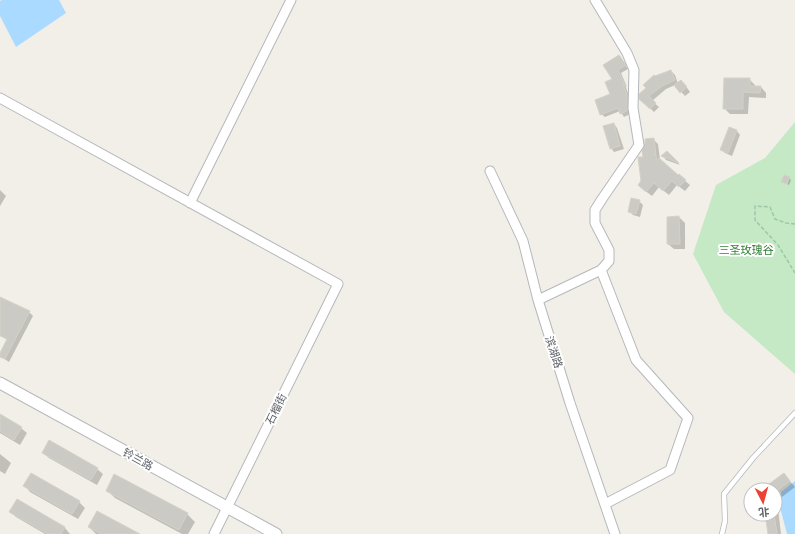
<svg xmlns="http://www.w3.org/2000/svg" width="795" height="534" font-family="'Titillium Web','Noto Sans SC',sans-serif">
<rect width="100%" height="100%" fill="#f1efe8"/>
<path fill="#c5e8c5" d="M795,122V374L724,312L693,254L716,185L765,158Z"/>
<path fill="#aadaff" d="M2,0H59L66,13L16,47L0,16V1Z
M795,481V534H787L780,507L781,492Z"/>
<path fill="#0003" d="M619,56L628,69L621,73L627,87L625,85L630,99V114L624,117L620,111L605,117L601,114L611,94L613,80Z
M671,71L675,75L678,84L685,85L690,92L685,96L675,85L666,89L652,101L659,107L654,112L640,99Z
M749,79L755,85V87H761L766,93V98L749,97L748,114H730L724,108Z
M614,124L617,128L624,149L614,152L611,148Z
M730,129L737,131L740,135L732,156L725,153L721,149Z
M653,139L658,144L660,160L690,185L685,191L677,185L669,195L659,187L652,196L644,190L642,182L644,158Z
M667,152L680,165L666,160L663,156Z
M789,178L791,180L789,185L783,182Z
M0,190L6,196L0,206Z
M639,201L643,205L640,217L633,215L629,211Z
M679,217L685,223V249H674L668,244Z
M0,297L29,312L33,316L9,362L0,356L8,340L0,336Z
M0,416L21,428L27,433L20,445L0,433Z
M43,452L97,469L103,474L97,485L49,458Z
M0,454L11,463L5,474L0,471Z
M784,474L795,487L782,497L778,508L781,534H769L766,514H775V490H767Z
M25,486L79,502L85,508L78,519L30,492Z
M107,490L187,514L195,522L188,534H182L115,498Z
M17,501L65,528L70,534H45L16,517L11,512Z
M89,527L138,534H96Z"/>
<path fill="#cccac5" stroke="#d6d1c6" d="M619,55L626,65L618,70L626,87L623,84L627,95V111L620,114L618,108L600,115L595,100L610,94L605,82L612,79L603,65Z
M671,70L675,80L662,86L649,96L656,103L650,109L639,99V94L646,88L643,85L654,75L655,76Z
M724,78H750V86H761L760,93L743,92V109H723Z
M681,80L687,87L680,93L674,85Z
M614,123L620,146L610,149L603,126Z
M729,127L737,130L728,153L720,150Z
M654,138L656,155L654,154L656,155L657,161L659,158L678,175L679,174L686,180L679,187L672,181L663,191L654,183L646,192L638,185L641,181L638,157H643L642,151L645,143V139Z
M667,151L679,163L661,156Z
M784,175L790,177L787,184L781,182Z
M631,198L640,200L636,214L628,212Z
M679,216L680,244H667V217Z
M0,297L30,311L5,359L0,357V353L7,339L0,335Z
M0,414L22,427L14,440L0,431Z
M49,440L98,468L91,480L42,453Z
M31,473L80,501L72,514L23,486Z
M784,473L790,481L778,490H766L769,484Z
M114,474L188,513L179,530L106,491Z
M17,499L65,527L61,534H48L9,512Z
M97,511L140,534H101L88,527Z
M765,514H774L777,534H768Z"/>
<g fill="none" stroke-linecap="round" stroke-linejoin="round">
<g stroke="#b5b8bc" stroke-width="6">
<path id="service" d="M722,534L725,521L724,494L753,458L795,413"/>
</g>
<g stroke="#b5b8bc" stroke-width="11">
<path id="minor" d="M595,0L627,53L634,70L633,108L639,145L602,199L595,210V223L609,250V261L601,270L636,360L688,418L670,470L605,504
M0,98L338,284L214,534
M490,171L523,241L538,300L570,403L615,534
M190,203L291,0
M538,300L601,270"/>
</g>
<g stroke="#b5b8bc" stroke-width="13">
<path id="tertiary" d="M0,383L276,534"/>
</g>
<path stroke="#9cc7a9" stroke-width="1.5" stroke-dasharray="4 2" stroke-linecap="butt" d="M795,224L786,223L775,219L770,207L755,206V220L778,245L795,273"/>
<use href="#service" stroke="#fff" stroke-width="4.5"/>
<use href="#minor" stroke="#fff" stroke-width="9"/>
<use href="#tertiary" stroke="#fff" stroke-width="11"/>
</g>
<g text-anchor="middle" stroke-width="4" stroke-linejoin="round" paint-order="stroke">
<g font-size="11" fill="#348238" stroke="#fff">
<text x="746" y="254">三圣玫瑰谷</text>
</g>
<g font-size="11" fill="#5f6368" stroke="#fff">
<text transform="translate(554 352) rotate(72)" y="4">滨湖路</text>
<text transform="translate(276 409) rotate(-64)" y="4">石榴街</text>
<text transform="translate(138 459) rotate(29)" y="4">铃兰路</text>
</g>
</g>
<g transform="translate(763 502) rotate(174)"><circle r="19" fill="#ffffff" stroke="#bfc1c3"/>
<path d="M0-3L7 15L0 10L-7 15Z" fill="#ea4335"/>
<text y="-6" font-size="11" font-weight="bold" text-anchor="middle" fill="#5f6368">北</text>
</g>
</svg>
